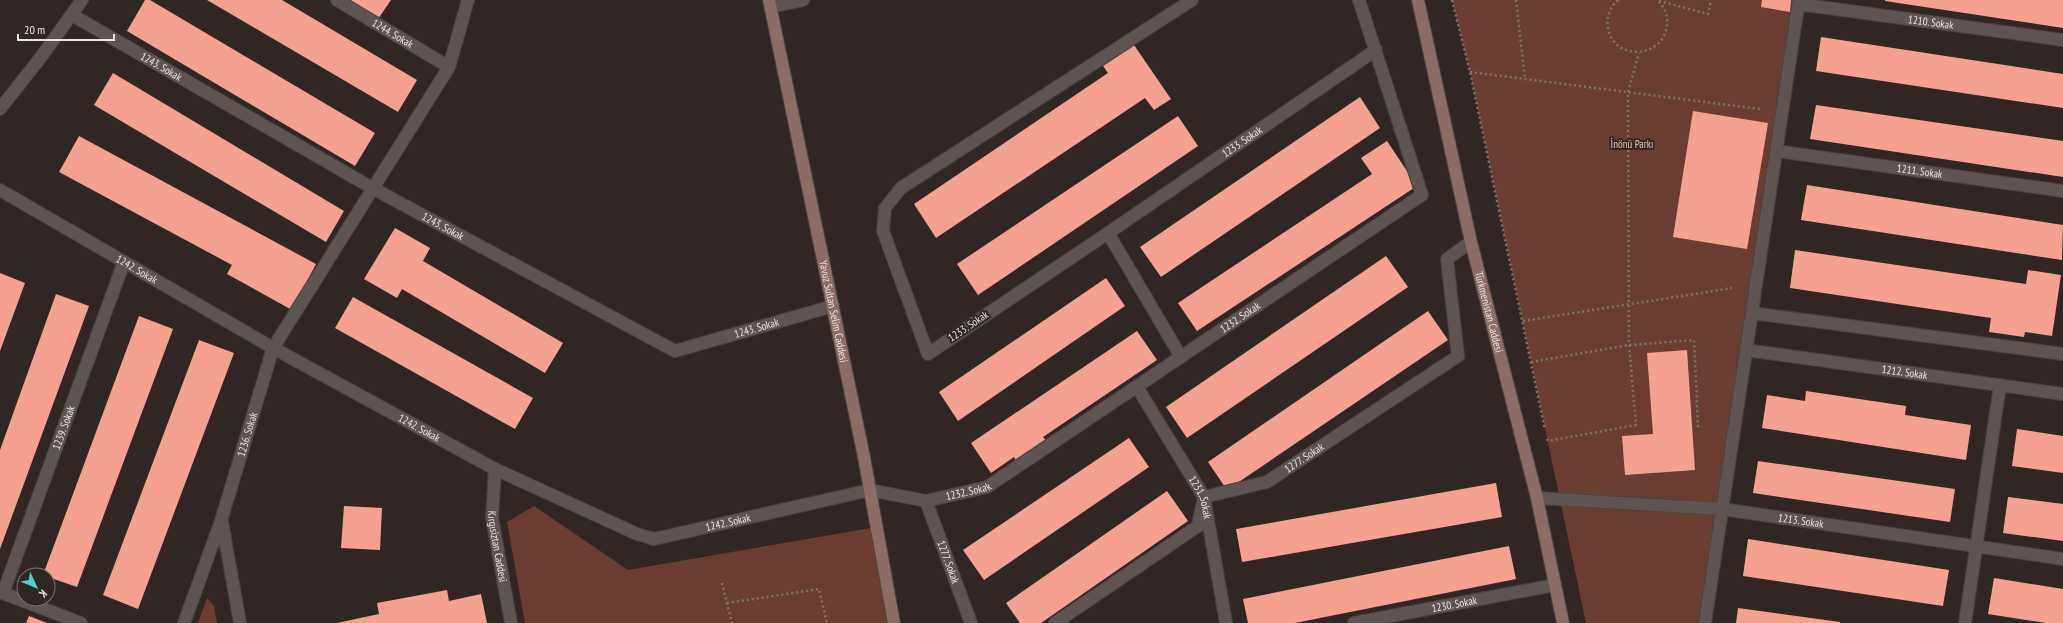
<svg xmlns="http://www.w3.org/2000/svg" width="2063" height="623" viewBox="0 0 2063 623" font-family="'PT Sans Narrow',sans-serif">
<rect width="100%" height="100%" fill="#302725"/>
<!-- green -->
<path fill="#6b3d32" d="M1452 0H1799L1705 623H1586L1470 72Z
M534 506 628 570 877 527 894 623H525L507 522Z
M207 598 214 606 217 623H198Z"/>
<!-- building -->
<path fill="#f4a28f" d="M145 0H150L375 133 355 166 127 31Z
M207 0H282L417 80 398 112Z
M349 0H391L378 19Z
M1762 0H1791L1790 12 1761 7Z
M1885 0H2063V28L1885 1Z
M1821 37 2063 74V108L1816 71Z
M1134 45 1171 99 1154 110 1145 98 936 238 914 204 1108 73 1103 66Z
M113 73 344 211 326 242 94 105Z
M1360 97 1380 128 1161 277 1140 247Z
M1816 105 2063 141V177L1810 139Z
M1693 111 1768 123 1747 249 1673 237Z
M1178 116 1198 146 978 295 957 264Z
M79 136 316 264 292 310 227 274 232 265 59 172Z
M1387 141 1417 186 1197 331 1178 303 1372 174 1361 158Z
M1807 185 2063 225 2062 260 1801 220Z
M395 228 430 248 423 261 563 343 545 373 402 289 397 298 364 279Z
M1795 250 2026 284 2028 270 2061 275 2052 336 2025 332 2024 337 1989 332 1991 318 1790 288Z
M1386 256 1408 287 1187 438 1166 407Z
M0 273 25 283 0 351Z
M1106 278 1125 306 958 421 939 392Z
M56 294 89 306 0 549V450Z
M353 297 533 398 515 429 335 328Z
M1428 311 1448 340 1227 490 1208 462Z
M139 316 173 329 77 587 48 577V575H43Z
M1137 331 1157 360 1043 437 1048 443 1018 463 1014 457 991 473 971 443Z
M199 340 234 353 138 609 103 595Z
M1687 350 1695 470 1625 475 1622 436 1653 434 1647 353Z
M1806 391 1906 406 1905 415 1971 425 1966 460 1762 428 1767 395 1805 401Z
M2017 429 2063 436V473L2012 466Z
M1129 438 1149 467 984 580 963 550Z
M1758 461 1955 489 1950 522 1753 493Z
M1496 483 1502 517 1242 562 1236 529Z
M1167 491 1188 521 1041 623H1020L1006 603Z
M2008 497 2063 504V541L2003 533Z
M344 506 382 508 380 550 341 548Z
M1748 539 1949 570 1943 606 1743 576Z
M1509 546 1516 579 1295 623H1248L1243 599Z
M1994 578 2063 589V623H2046L1988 614Z
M447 590 449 601 481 594 487 623H337L379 614 377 603Z
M1738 608 1840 622V623H1736Z
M29 616 47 623H26Z"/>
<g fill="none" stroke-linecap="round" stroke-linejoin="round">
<defs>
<g id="street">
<path id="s1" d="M337 0 449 67"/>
<path id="s2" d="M1798 4 2063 40"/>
<path d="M771 7 803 0"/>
<path id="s3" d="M72 15 374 189 675 351 833 306"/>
<path d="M0 109 41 57 82 0"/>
<path id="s4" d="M1776 151 2063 191"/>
<path id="s5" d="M0 190 273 348 495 469 637 534 654 539 870 490 926 501 987 487 1422 195 1359 0"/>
<path d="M1108 233 928 354 883 231 885 208 901 188 1192 0"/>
<path d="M1752 313 2063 354"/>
<path id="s6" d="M1746 350 2063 394"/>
<path id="s7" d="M1181 357 1108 233 1376 50"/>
<path id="s8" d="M1137 387 1204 497 1226 623"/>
<path id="s9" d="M495 469 492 518 511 623"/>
<path id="s10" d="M1204 497 1267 482 1458 356 1447 259 1471 242"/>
<path id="s11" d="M1537 498 1722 509 2063 559"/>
<path id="s12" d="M926 501 971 623"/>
<path d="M222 522 240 623"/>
<path d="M0 592 81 623"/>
<path id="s13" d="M3 593 124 262"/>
<path id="s14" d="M184 623 221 521 273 348 449 67 468 0"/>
<path d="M1055 623 1198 526 1203 502"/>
<path id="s15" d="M1354 623 1555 585"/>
<path d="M1705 623 1799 0"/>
<path d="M1965 623 2000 385"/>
</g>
<g id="secondary">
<path id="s16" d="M769 0 864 457 894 623"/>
<path id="s17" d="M1418 0 1471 242 1537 498 1563 623"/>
</g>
</defs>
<!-- street casing -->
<use href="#street" stroke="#4a4341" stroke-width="14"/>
<!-- secondary casing -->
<use href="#secondary" stroke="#4a4341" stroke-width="14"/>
<!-- path -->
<path stroke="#7c7573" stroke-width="2.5" stroke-dasharray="2 3" stroke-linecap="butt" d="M1452 0 1470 72 1545 430
M1516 0 1525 79
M1618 0C1610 7 1606 17 1608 27 1612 62 1665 59 1667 24 1668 15 1664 6 1657 0
M1659 1 1708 14 1711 0
M1470 72 1760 109
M1523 321 1732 288
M1531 362 1629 345 1694 340 1698 427
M1547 439 1548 441 1636 425 1629 345 1628 92 1639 53
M722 583 732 623
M727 603 819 589 827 623"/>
<!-- street -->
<use href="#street" stroke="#5e5452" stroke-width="12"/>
<!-- secondary -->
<use href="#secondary" stroke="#8b6d66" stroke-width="12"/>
</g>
<g text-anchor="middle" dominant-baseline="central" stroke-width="4" stroke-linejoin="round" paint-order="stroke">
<!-- street labels -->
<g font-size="11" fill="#eae5e3" stroke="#302725">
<text stroke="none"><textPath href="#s2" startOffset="134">1210. Sokak</textPath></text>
<text stroke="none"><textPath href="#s1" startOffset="65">1244. Sokak</textPath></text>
<text stroke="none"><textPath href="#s3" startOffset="103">1243. Sokak</textPath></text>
<text stroke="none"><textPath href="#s7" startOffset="306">1233. Sokak</textPath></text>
<text stroke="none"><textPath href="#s4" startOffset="145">1211. Sokak</textPath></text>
<text stroke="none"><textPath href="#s3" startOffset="427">1243. Sokak</textPath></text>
<text stroke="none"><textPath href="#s5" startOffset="158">1242. Sokak</textPath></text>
<text stroke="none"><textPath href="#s16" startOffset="318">Yavuz Sultan Selim Caddesi</textPath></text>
<text stroke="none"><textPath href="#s17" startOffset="320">Türkmenistan Caddesi</textPath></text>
<text stroke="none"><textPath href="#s5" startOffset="1388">1232. Sokak</textPath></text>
<text transform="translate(968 326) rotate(-34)">1233. Sokak</text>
<text stroke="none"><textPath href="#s3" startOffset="775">1243. Sokak</textPath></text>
<text stroke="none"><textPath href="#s6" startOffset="160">1212. Sokak</textPath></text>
<text stroke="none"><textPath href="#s13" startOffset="176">1239. Sokak</textPath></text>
<text stroke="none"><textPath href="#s5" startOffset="482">1242. Sokak</textPath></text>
<text stroke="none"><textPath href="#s14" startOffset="199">1236. Sokak</textPath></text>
<text stroke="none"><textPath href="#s10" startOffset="109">1277. Sokak</textPath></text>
<text stroke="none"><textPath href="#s5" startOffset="1064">1232. Sokak</textPath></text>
<text stroke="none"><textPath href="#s8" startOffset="128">1231. Sokak</textPath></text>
<text stroke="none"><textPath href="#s11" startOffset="265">1213. Sokak</textPath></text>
<text stroke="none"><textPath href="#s5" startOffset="818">1242. Sokak</textPath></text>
<text stroke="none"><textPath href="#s9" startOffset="78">Kırgısiztan Caddesi</textPath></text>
<text stroke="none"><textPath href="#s12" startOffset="65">1277. Sokak</textPath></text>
<text stroke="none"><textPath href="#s15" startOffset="102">1230. Sokak</textPath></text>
</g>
<!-- park labels -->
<g font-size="11" fill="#f2c6bb" stroke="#302725">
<text x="1632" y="144">İnönü Parkı</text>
</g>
</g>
<!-- north arrow -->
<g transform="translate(36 587) rotate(134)"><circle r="19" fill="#302725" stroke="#7a7371"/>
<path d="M0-3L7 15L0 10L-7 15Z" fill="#52cbd7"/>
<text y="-6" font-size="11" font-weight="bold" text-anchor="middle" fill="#eae5e3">K</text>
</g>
<!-- scale -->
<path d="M18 34v6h96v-6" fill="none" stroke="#eae5e3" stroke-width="2"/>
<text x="24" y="34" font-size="12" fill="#eae5e3" stroke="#302725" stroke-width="3" paint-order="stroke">20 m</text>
</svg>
